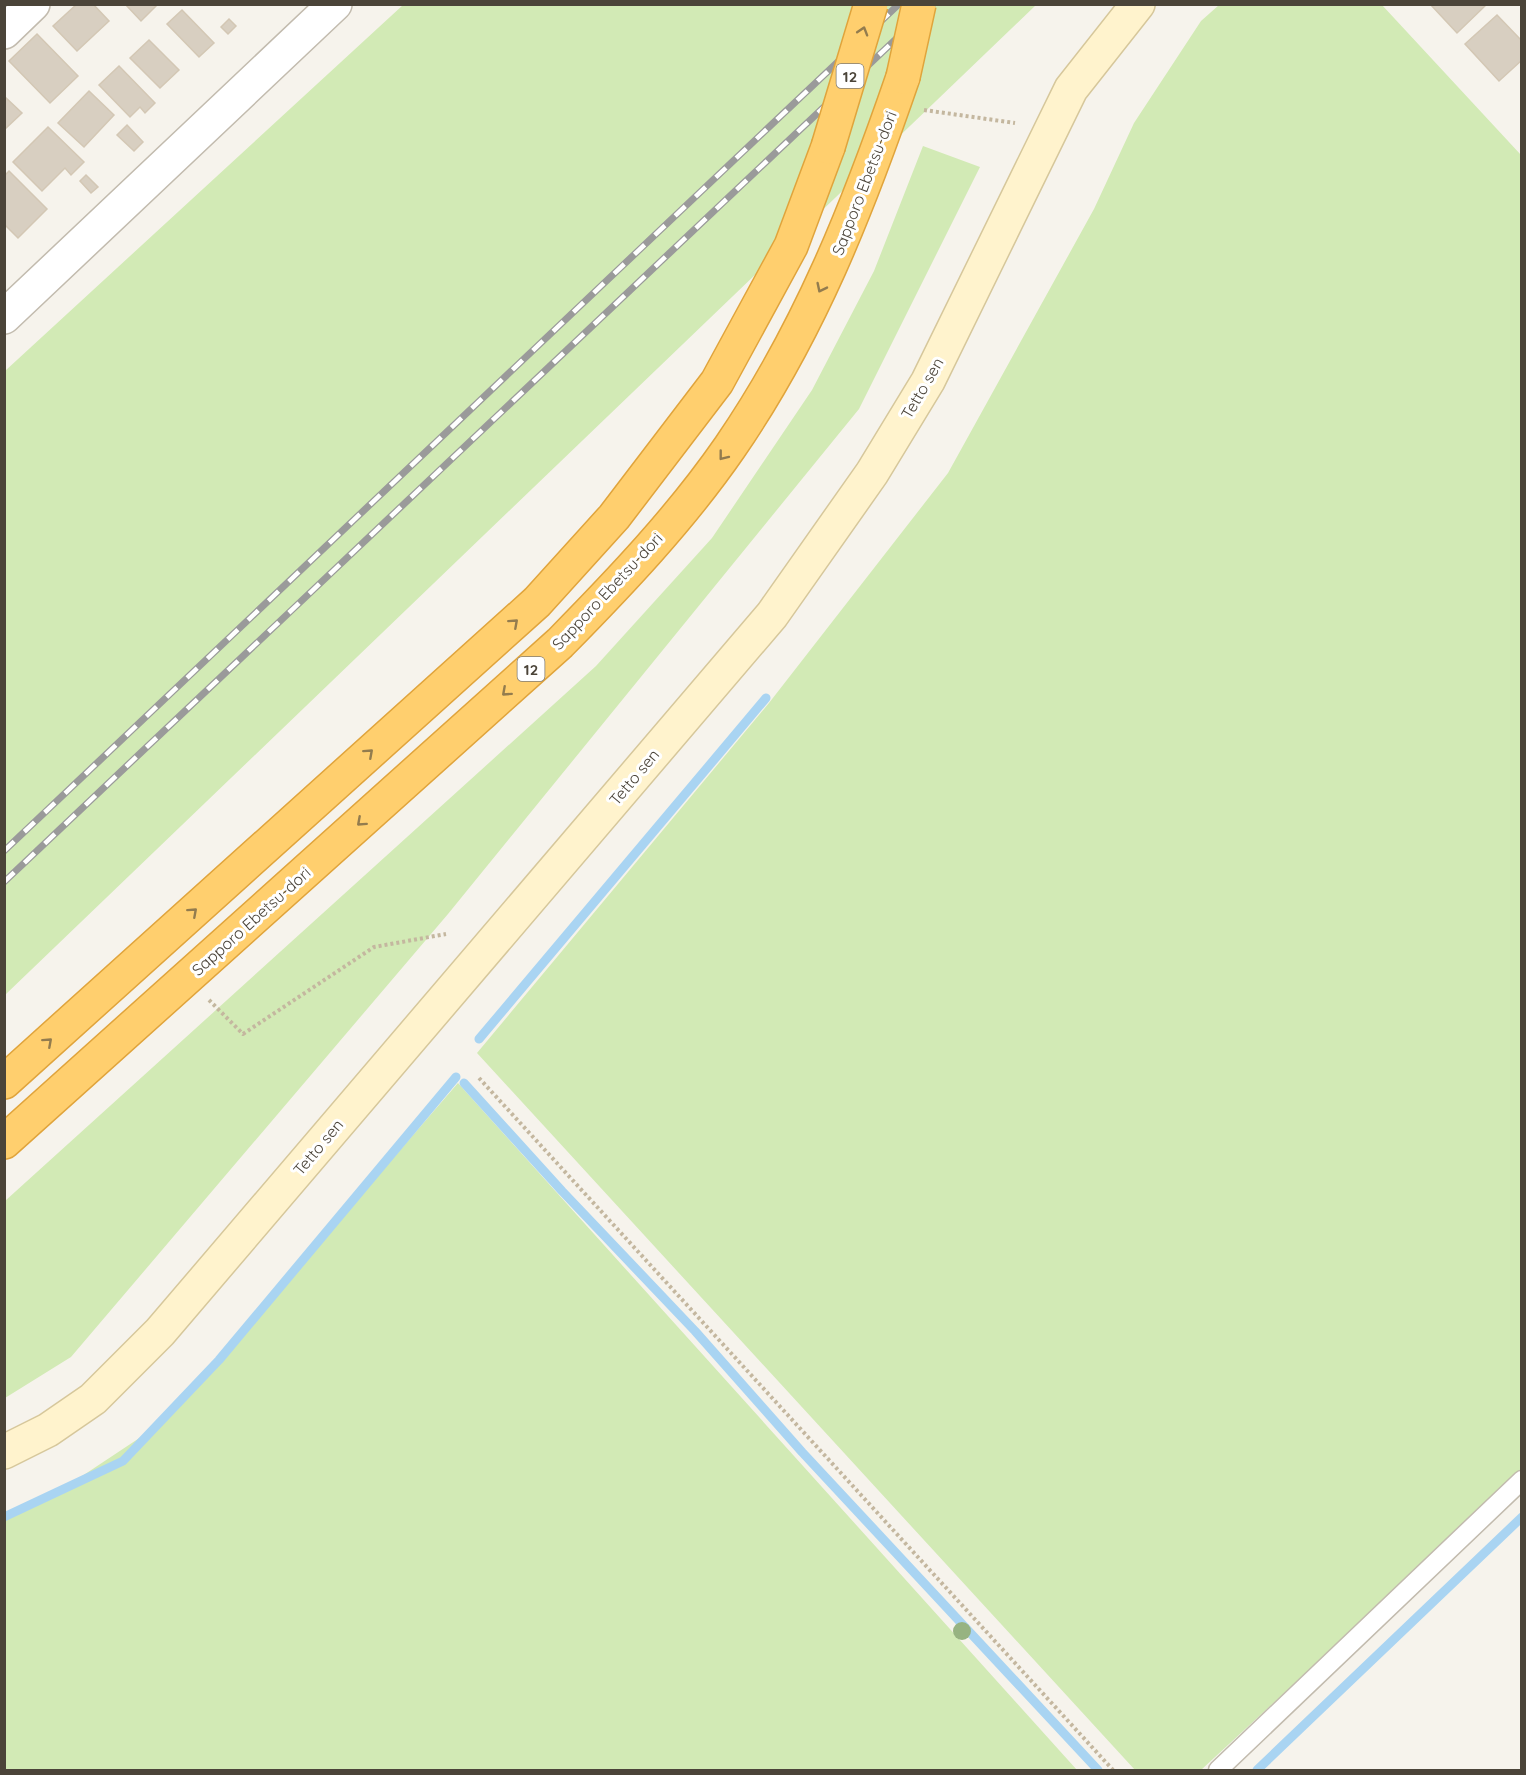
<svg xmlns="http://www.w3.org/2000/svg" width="1526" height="1775" viewBox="0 0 1526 1775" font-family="Quicksand,sans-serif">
<rect width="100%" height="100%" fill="#f6f3ec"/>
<!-- green -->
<path fill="#d2eab5" d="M403 5H1036L5 995V371Z
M1219 5H1382L1521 155V1474L1201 1770H1135L477 1053 769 703 948 473 1094 209 1134 123 1201 21Z
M923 146 980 167 859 409 448 914 71 1357 5 1398V1201L596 666 712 538 812 390 874 271Z
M458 1083 1077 1770H5V1517L49 1498 168 1419Z"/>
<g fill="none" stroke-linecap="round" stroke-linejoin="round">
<!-- stream -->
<path stroke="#a9d4f2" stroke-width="9" d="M479 1039 766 698
M464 1083 562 1191 695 1331 802 1452 1098 1770
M4 1517 123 1461 219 1360 456 1077
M1257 1770 1522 1517"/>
</g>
<!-- building -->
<path fill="#d8cfc1" stroke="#d3c7b4" stroke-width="1.5" d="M77 4H93L109 21 77 51 53 26Z
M125 4H158L141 21Z
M1430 4H1487L1457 33Z
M182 10 214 43 199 57 167 24Z
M1497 15 1522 41V60L1499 81 1465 44Z
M229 19 236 26 228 34 221 27Z
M37 34 78 76 50 103 9 61Z
M149 40 179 70 160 88 130 58Z
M119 66 155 103 145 113 140 107 130 117 99 85Z
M89 91 114 115 84 147 58 123Z
M4 96 22 113 4 130Z
M127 125 143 142 134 151 117 135Z
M48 127 84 162 71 175 65 168 42 191 13 162Z
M9 171 47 209 18 238 4 224V176Z
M86 175 98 187 91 193 80 181Z"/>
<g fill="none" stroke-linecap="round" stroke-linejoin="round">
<defs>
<path id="lane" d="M1218 1770 1522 1480"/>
<path id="street" d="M4 32 33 4
M4 317 335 4"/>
<path id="secondary" d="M4 1452 48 1430 93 1399 160 1332 772 615 872 473 928 381 1071 89 1138 4"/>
<path id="highway" d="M4 1082 537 602 614 517 717 382 791 246 828 147
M4 1142 560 643C620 582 681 518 730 447 809 332 858 208 903 77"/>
</defs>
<!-- lane casing -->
<use href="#lane" stroke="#c2bbae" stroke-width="21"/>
<!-- street casing -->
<use href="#street" stroke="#c2bbae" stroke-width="36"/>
<!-- secondary casing -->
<use href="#secondary" stroke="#d6c79b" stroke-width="36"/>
<!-- highway casing -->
<use href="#highway" stroke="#e0a43c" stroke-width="36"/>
<!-- path -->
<path stroke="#c4b79f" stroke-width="4" stroke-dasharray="3 3" stroke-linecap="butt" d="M924 110 1015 123
M209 1000 243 1034 374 947 446 934
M479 1078 1113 1770"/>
<!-- lane -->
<use href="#lane" stroke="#fff" stroke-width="18"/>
<!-- street -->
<use href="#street" stroke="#fff" stroke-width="33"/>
<!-- secondary -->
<use href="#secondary" stroke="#fff3cd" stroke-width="33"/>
<!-- highway -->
<use href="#highway" stroke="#ffcf6e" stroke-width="33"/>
<defs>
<path id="rail" d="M4 851 899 4
M4 882 933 4"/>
</defs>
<!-- rail casing -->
<use href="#rail" stroke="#9a9a9a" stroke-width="7"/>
<!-- rail -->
<use href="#rail" stroke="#fff" stroke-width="4.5" stroke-dasharray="14" stroke-linecap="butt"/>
<defs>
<path id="highway-bridge" d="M903 77 919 4
M828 147 871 4"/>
</defs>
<!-- highway-bridge casing -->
<use href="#highway-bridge" stroke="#e0a43c" stroke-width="36" stroke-linecap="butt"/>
<!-- highway-bridge -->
<use href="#highway-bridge" stroke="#ffcf6e" stroke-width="33"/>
</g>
<!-- trees -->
<circle fill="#97b381" cx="962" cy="1631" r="9"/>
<!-- one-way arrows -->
<defs><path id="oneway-chevron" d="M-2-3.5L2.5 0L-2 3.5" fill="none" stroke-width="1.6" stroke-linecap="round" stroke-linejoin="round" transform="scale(1.5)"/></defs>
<g stroke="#937c4e">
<use href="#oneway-chevron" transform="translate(863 31) rotate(-73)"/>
<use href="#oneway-chevron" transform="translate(821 288) rotate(116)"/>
<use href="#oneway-chevron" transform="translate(723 456) rotate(128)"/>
<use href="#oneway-chevron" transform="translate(514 623) rotate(-42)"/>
<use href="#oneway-chevron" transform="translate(506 692) rotate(138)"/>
<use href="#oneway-chevron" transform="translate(369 753) rotate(-42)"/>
<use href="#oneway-chevron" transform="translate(361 822) rotate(138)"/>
<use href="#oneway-chevron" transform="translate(193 912) rotate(-42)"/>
<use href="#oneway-chevron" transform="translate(48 1042) rotate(-42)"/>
</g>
<g text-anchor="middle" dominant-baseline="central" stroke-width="6" stroke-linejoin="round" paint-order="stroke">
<!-- shield labels -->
<g fill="#fff" stroke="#817c74" stroke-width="1.5">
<rect x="836.5" y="64" width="27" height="24" rx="4.5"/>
<rect x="517.5" y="657" width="27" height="24" rx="4.5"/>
</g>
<g font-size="15" font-weight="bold" fill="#4b4439">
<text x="850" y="76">12</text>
<text x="531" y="669">12</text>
</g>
<!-- street labels -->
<g font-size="16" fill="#4b4439" stroke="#fff">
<text transform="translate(864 183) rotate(-69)">Sapporo Ebetsu-dori</text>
<text transform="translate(922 388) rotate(-60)">Tetto sen</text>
<text transform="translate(607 591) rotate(-47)">Sapporo Ebetsu-dori</text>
<text transform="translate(634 777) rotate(-50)">Tetto sen</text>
<text transform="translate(251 921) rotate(-42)">Sapporo Ebetsu-dori</text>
<text transform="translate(318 1147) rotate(-50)">Tetto sen</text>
</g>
</g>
<!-- border -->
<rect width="1526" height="1775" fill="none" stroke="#4b4439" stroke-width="12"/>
</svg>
